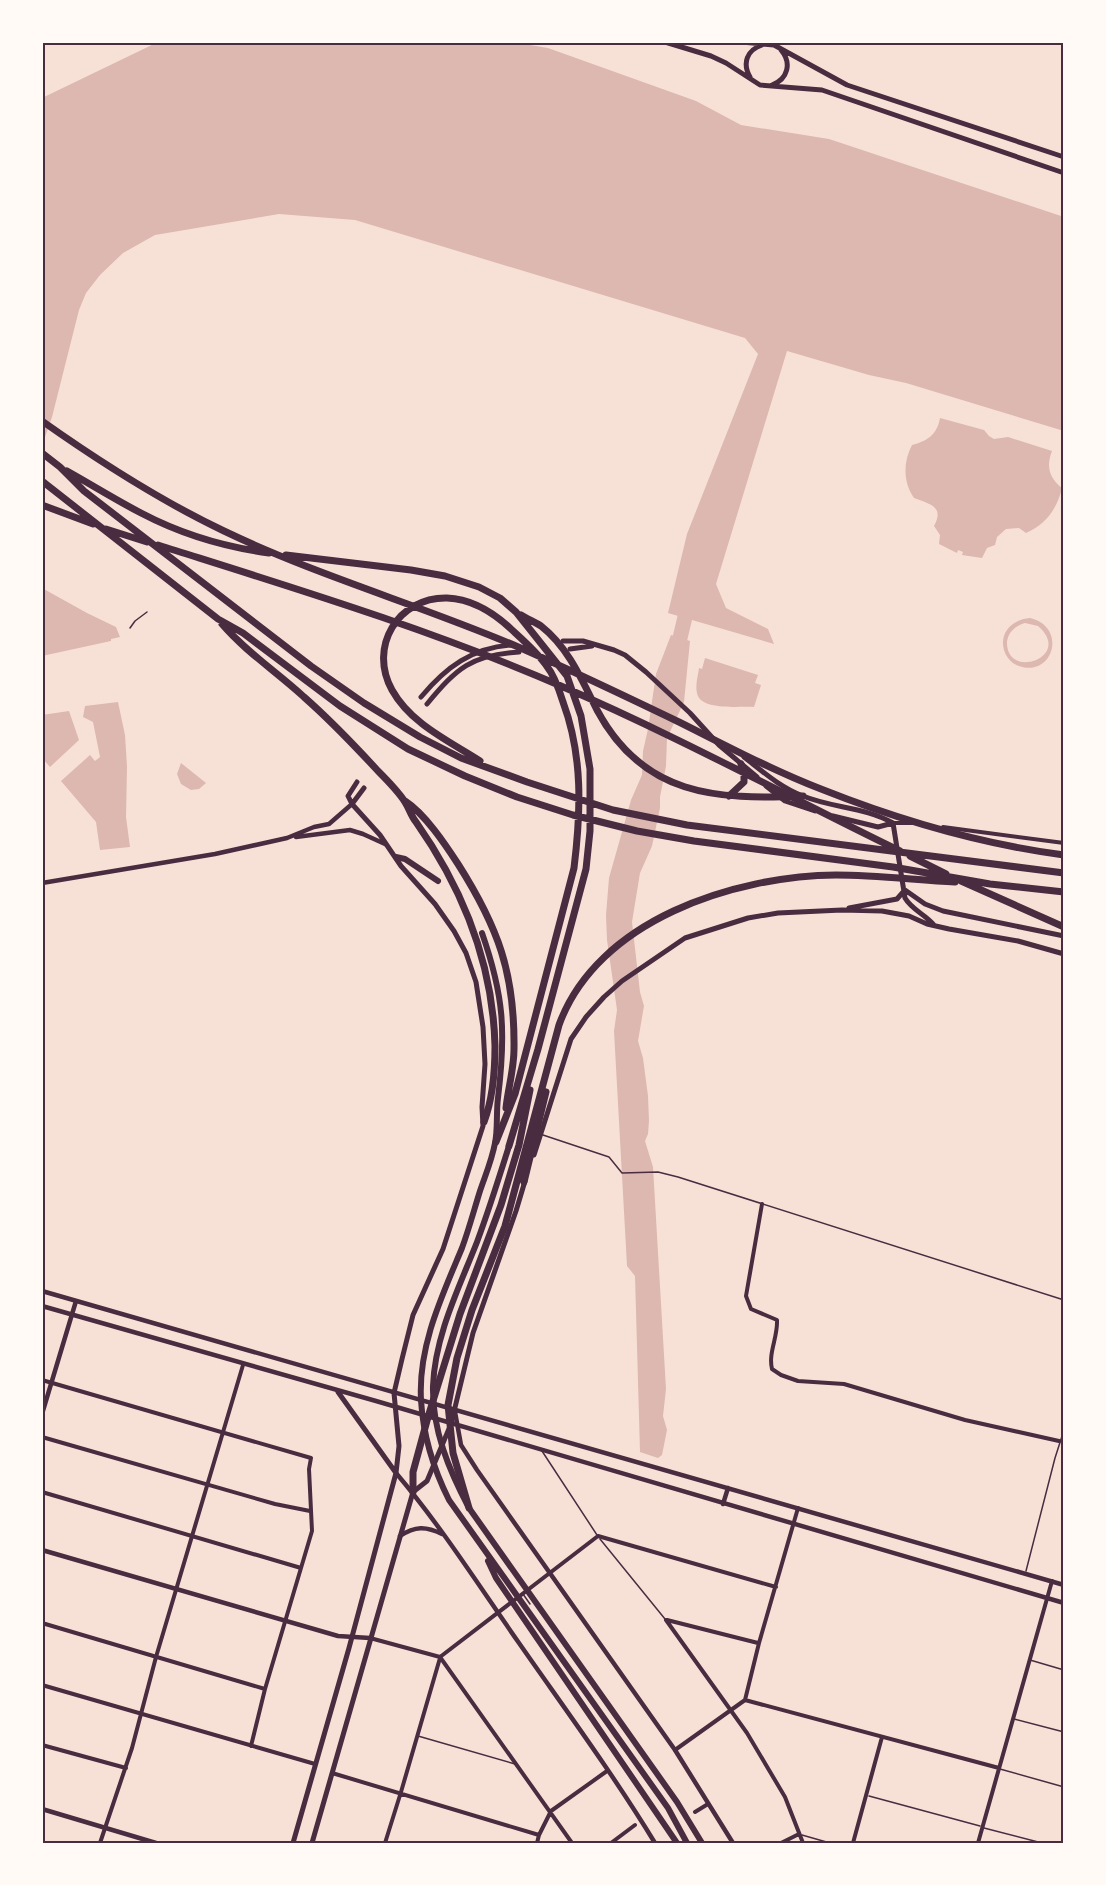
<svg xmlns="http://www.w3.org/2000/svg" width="1106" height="1885" viewBox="0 0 1106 1885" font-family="'Noto Serif',serif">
<rect width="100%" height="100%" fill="#f7e1d7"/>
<!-- water -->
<path fill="#dcb8b0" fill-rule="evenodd" d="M158 42H512L548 48 696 101 741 125 829 139 1064 217V431L906 383 869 375 787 351 716 584 726 608 768 629 774 644 668 613 687 534 758 354 745 338 355 220 279 214 155 235 123 253 100 275 86 293 79 310 52 417 42 446V98Z
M940 418 984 430 989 436 994 439 1008 437 1052 451C1046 466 1049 478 1062 488 1057 509 1046 524 1026 533L1019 528 1006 529 997 537 995 545 987 548 982 558 962 555 963 552 958 550 957 553 939 544 940 535 934 526C945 506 929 504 914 498 903 482 903 462 912 445 927 441 937 435 940 418Z
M42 588 87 613 116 627 120 637 111 639V641L42 656Z
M1030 618C1068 627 1053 678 1019 666 1012 664 1006 657 1004 650 999 632 1013 619 1030 618ZM1025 623 1038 626C1074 657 1006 681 1007 642 1008 632 1015 626 1025 623Z
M671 635 690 641 684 702 667 738 666 766 660 797V808L652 846 640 873 632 922 640 992 644 1006 638 1041 643 1058 648 1096 649 1121 648 1134 645 1141 653 1167 666 1389 663 1416 667 1430 662 1455 658 1458 640 1452 635 1276 627 1266 614 1031 617 1010 607 940 606 915 609 878 631 800 642 775 643 751 648 729 656 674Z
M705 658 758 675 755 683 761 685 754 707C739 706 700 711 697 693 695 685 698 676 699 668L702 669Z
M118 702 125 735 127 767 126 817 130 847 100 850 96 822 61 781 90 755 95 761 100 757 93 722 83 717 85 706Z
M69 711 79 740 50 767 42 758V715Z
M181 763 206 783 199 789 191 790 181 784 177 774Z"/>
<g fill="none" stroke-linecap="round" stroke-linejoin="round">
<!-- river -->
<path stroke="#dcb8b0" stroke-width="15" d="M676 655 689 600"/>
<!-- service -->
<path stroke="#4a2c40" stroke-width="1.5" d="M130 628 135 621 147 612
M543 1135 609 1157 622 1173 658 1172 678 1177 1064 1300
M542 1451 597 1535
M600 1539 665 1619
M1026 1571 1055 1458 1064 1430
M523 1594 530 1604
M1030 1660 1064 1670
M1014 1719 1064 1732
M418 1736 515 1764
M1000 1769 1064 1787
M869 1796 980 1826
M984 1828 1042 1843
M802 1835 830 1843"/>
<!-- minor -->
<path stroke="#4a2c40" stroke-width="4" d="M893 823H912
M943 827 1064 843
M762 1204 746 1296 751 1309 777 1320C778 1337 768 1353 772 1369L781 1375 798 1381 844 1384 965 1420 1059 1441
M42 1380 311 1458 309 1469 312 1531 265 1689 251 1746
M42 1437 275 1504 310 1511
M42 1492 301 1568
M666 1620 747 1733 785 1797 803 1843
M667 1620 758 1643
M42 1623 265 1689
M370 1638 440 1657 572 1843
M440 1657 598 1536 776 1587
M42 1685 315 1764
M745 1700 999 1768
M42 1745 126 1768
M675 1750 745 1700 759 1643 798 1508
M332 1773 539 1835
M695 1812 708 1804
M100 1843 132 1748 156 1657 243 1365
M385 1843 401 1792 440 1658
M537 1843 539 1835 551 1811 607 1771
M611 1843 635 1825
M781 1843 799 1834
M853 1843 882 1737
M978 1843 1052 1581"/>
<!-- tertiary -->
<path stroke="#4a2c40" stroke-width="4.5" d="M296 837 350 830 363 834 385 844
M42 883 215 854 287 838 314 827 329 824 352 804
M42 1291 1064 1585
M42 1306 376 1401 1064 1603
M455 1412 461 1445 477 1470 675 1750 733 1843
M42 1414 76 1301
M396 1473C441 1526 479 1586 519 1643 565 1709 613 1774 655 1843
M723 1504 728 1488
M400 1536C415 1526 426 1526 442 1534
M42 1550 338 1636 370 1638
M42 1809 156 1843"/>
<!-- secondary -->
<path stroke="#4a2c40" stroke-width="5" d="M665 42 711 56 726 63 760 85 822 90 1064 173
M741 42 774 45 847 85 1064 157
M750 77C742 63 747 50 762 45
M772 85C788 79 792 63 781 50
M563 641H583L614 650 625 655 646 672 690 713 719 745 757 777
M570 649 592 646
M421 697C446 667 472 648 511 645
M427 704C457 668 471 655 519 652
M744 757C762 771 781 788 803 796 832 808 865 807 893 823L905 898C912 910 925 914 934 925
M766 786 785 801 815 811
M352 804 364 788
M833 816 878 827 893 823
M905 890 925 904 943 911 1064 936
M849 908 897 899 904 891
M534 1155 571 1039 586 1017 604 997 622 981 685 938 748 918 778 913 842 910 882 911 909 916 927 924 949 929 1018 941 1064 954
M338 1392 396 1473
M293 1843 349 1648 396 1473 399 1446 394 1393 402 1359 413 1315 443 1249 483 1126 482 1107 485 1064 483 1027 476 982 466 953 454 931 435 904 401 866 380 835 352 804 348 796 357 782
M312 1843 413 1492 427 1481 451 1424 473 1333 516 1211 525 1181"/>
<!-- trunk -->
<path stroke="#4a2c40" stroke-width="6" d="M396 857 405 859 438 881
M482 933C504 996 506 1032 498 1098 496 1113 498 1129 495 1143 492 1160 485 1176 480 1191 474 1210 469 1229 462 1248 442 1296 418 1346 421 1400 423 1434 434 1470 449 1500L668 1808 687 1843
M509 1146C499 1178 489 1210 477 1242 459 1288 435 1335 433 1386 432 1430 449 1470 469 1508L677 1802 702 1843
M488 1561 496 1578 677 1843"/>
<!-- motorway -->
<path stroke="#4a2c40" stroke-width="7" d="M42 421C100 462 159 500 224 531 318 576 420 605 516 646 571 670 625 696 679 722 725 745 772 770 821 789 899 820 980 844 1064 855
M42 453 60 467 84 491 311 666 364 703 420 737 461 758 527 782 613 810 687 825 1064 873
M67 471C92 485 116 500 141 513 181 534 224 547 269 553
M42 481 218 619 243 633 340 706 408 749 465 776 517 797 573 815 637 831 694 841 893 867 990 884 1064 892
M42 505 93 524
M106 529 147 542
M158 545C294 588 430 629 561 686 677 736 787 796 900 851
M286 555 411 570 445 576 479 587 500 598 516 612 567 676 581 716 590 769V831L586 869 538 1049 509 1146
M521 615C527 619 535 622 541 626 568 647 582 680 597 710 643 796 716 800 803 796
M222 624C246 652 277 672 304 697 329 719 355 746 378 771 387 780 398 791 405 802 409 808 411 816 416 822 463 889 493 964 495 1046 495 1072 493 1098 484 1122
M480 761C449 741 411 724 392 690 368 647 398 597 447 598 472 599 494 613 511 629 523 640 537 652 546 665 554 675 559 689 563 702 583 756 581 811 574 868L515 1094 496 1142
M729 796 744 782V771L741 764
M405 801C425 814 445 844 458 864 498 927 515 973 514 1049 514 1069 508 1089 506 1108
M910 856 946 874
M961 881 1064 927
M524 1182 546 1092
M413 1492V1472L428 1417 460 1314 501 1205 519 1145 530 1090
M469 1508 453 1453 448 1405 457 1358 472 1310 505 1226 559 1025C597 920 734 876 836 875 875 875 916 880 955 882"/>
</g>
<!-- border -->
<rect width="1106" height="1885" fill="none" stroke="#fffaf5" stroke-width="87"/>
<rect x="44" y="44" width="1018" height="1798" fill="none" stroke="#4a2c40" stroke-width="2"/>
</svg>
